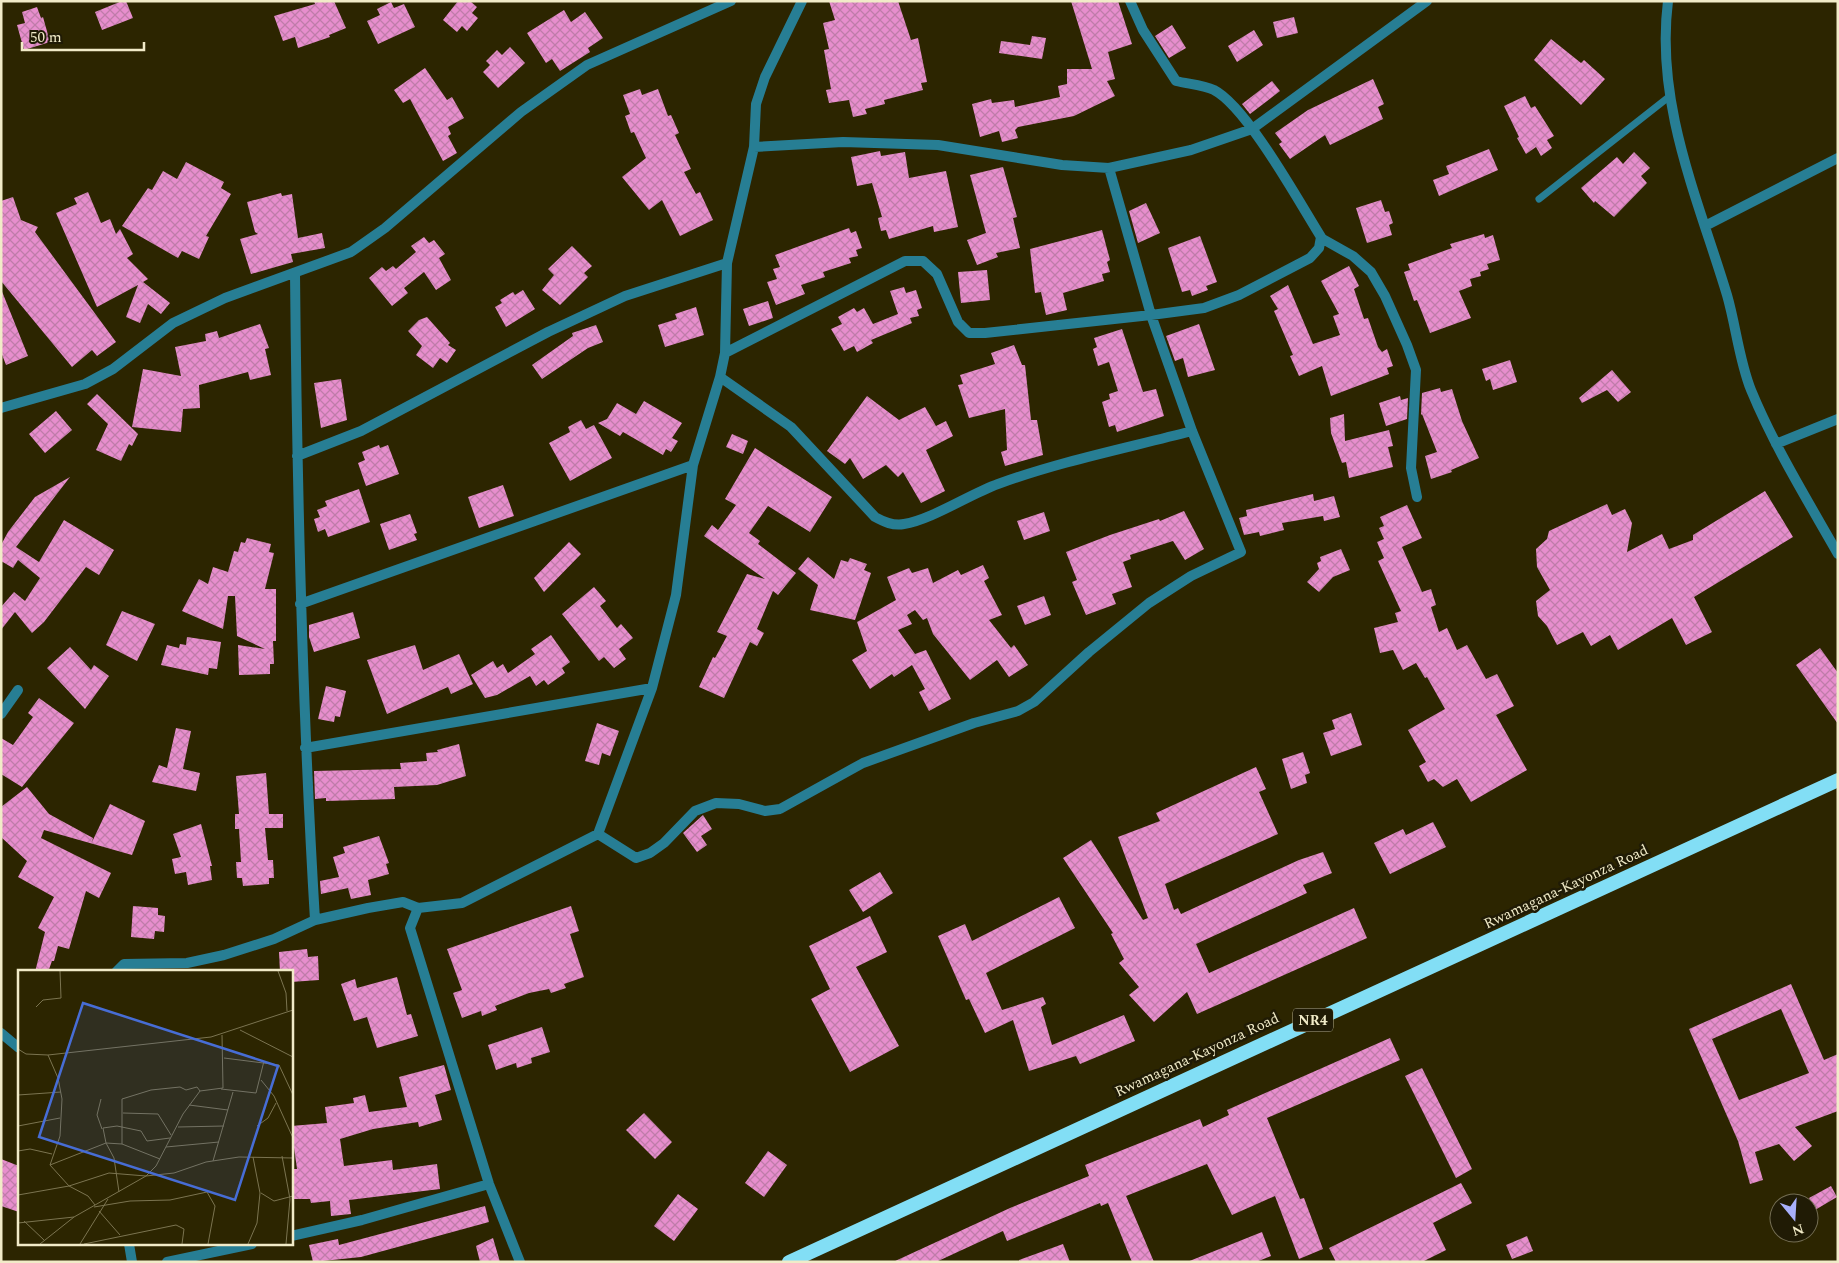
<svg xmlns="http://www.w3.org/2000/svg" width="1839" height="1263" viewBox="0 0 1839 1263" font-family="Spectral,serif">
<defs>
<pattern id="building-cross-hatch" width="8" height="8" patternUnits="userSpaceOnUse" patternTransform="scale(1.25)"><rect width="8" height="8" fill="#e78ecd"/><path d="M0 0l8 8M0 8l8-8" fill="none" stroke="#bf7ca9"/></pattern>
</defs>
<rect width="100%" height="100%" fill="#2c2500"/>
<!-- building -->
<path fill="url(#building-cross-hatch)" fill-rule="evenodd" d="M122 1H126L133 18 102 30 95 12Z
M314 1H334L346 28 329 35 330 37 298 48 295 37 283 41 274 16 315 4Z
M458 1H470L477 7 472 13 478 18 467 31 462 26 457 32 443 20Z
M829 1H898L911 40 918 38 927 82 921 83 923 90 884 100 885 104 865 109 867 114 853 117 849 100 829 103 826 90 831 89 824 50 829 49 823 23 835 20Z
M1071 1H1118L1132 44 1108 52 1115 79 1107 81 1115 96 1074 116 1018 127 1015 130 1018 138 1002 142 999 131 980 137 972 104 991 99 992 103 1014 100 1015 107 1060 97 1058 86 1067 84V69H1092Z
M391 2 394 8 404 4 415 27 378 44 367 21 380 15 377 9Z
M37 7 41 18 43 17 50 42 24 50 17 25 25 23 22 12Z
M564 10 571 22 585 12 603 38 588 48 590 52 560 71 552 59 546 63 527 33Z
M1294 17 1298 33 1277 38 1273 22Z
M1172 25 1186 48 1169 58 1155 36Z
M1254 30 1263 45 1237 62 1228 46Z
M1032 36 1046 38 1042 59 999 53 1001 41 1030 45Z
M1551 39 1581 63 1584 60 1605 79 1581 105 1534 60Z
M510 47 525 63 498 88 483 72 490 65 486 61 497 50 502 55Z
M425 68 447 100 452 97 464 118 448 127 451 134 448 136 457 153 443 161 410 99 403 103 394 90Z
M1373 79 1384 104 1378 107 1383 119 1330 145 1325 135 1290 159 1279 144 1282 142 1275 133 1308 110Z
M1272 81 1280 91 1250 114 1242 104Z
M640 89 642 95 658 89 668 116 671 115 679 133 675 135 691 169 684 172 696 194 700 192 713 220 680 236 662 200 649 210 622 177 646 158 634 132 631 133 625 116 630 114 623 95Z
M1525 96 1531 108 1535 106 1554 136 1547 140 1552 148 1541 156 1536 147 1526 154 1517 138 1519 137 1504 106Z
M1489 149 1498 170 1439 196 1433 180 1449 174 1446 166Z
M880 151 881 156 905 152 909 178 946 171 958 227 934 232 933 226 889 239 886 230 881 231 878 218 882 217 872 183 857 186 851 157Z
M1634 152 1650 168 1641 176 1647 183 1614 217 1595 201 1594 203 1581 188 1617 157 1623 164Z
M186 162 224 182 221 188 231 194 206 236 209 237 199 259 182 251 178 258 122 226 148 188 152 190 163 171 177 179Z
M1003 167 1017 217 1013 218 1020 248 996 253 998 257 977 265 967 240 986 233 970 175Z
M88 192 101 223 110 219 116 234 120 229 133 254 127 258 148 279 143 282 170 303 161 314 148 304 140 323 126 317 138 285 97 307 56 213 77 204 74 198Z
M281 193 282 196 292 194 298 238 322 233 325 248 291 254 293 262 251 274 240 239 258 234 255 232 247 202Z
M13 197 21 220 38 227 35 232 116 342 97 356 92 350 72 367 1 281V201Z
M1381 200 1385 212 1389 211 1393 223 1389 225 1392 235 1367 243 1356 208Z
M1146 203 1160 233 1138 243 1129 211Z
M849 228 851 233 856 231 862 248 856 250 858 256 849 258 851 263 823 272 825 277 801 285 805 294 776 305 767 282 777 279 773 269 780 267 775 255Z
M1102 230 1110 260 1107 262 1110 272 1102 274 1104 281 1063 293 1067 310 1046 315 1041 292 1035 293 1030 249Z
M1484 234 1485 238 1493 235 1500 260 1487 264 1489 269 1480 272 1481 276 1470 279 1472 286 1459 291 1471 318 1430 333 1417 300 1414 301 1404 272 1410 270 1408 264 1452 248 1450 244Z
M1200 236 1217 282 1206 286 1208 290 1192 296 1190 290 1182 292 1168 248Z
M424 237 429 243 434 240 445 254 439 258 451 280 436 290 424 272 404 288 408 293 392 306 369 278 382 267 386 271 393 266 396 269 416 252 411 246Z
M572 246 592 266 584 273 588 277 560 305 542 290 554 275 548 269Z
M1349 266 1359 286 1354 289 1364 319 1368 318 1378 347 1382 352 1387 349 1393 366 1387 368 1389 374 1331 396 1322 366 1299 376 1290 356 1293 355 1274 311 1278 309 1270 296 1288 285 1313 344 1340 335 1333 316 1339 314 1321 281Z
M987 270 990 300 961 303 958 272Z
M904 287 906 293 916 290 922 308 917 310 919 316 910 318 912 323 871 340 873 343 857 352 854 346 844 351 831 329 842 324 838 317 854 308 857 312 864 308 873 324 898 314 890 291Z
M1 289 28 356 6 365 1 352Z
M523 290 535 309 506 327 495 307 502 303 500 300 513 292 515 295Z
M768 301 773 318 749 326 743 309Z
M696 307 704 335 665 347 658 325 677 319 675 314Z
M427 317 450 343 448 345 456 350 447 363 440 358 433 368 416 355 422 346 408 331 419 320Z
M260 324 269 348 265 349 271 375 250 380 248 372 199 385 200 408 183 409 181 432 132 427 143 369 181 376 175 347 206 341 205 334 217 331 219 338Z
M1199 324 1215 370 1188 377 1183 358 1175 361 1166 336Z
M596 325 603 342 588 348 542 379 532 365 573 336 572 333Z
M1122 329 1143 392 1156 389 1164 416 1117 432 1115 425 1109 427 1102 402 1110 399 1109 394 1118 391 1109 362 1098 366 1093 349 1097 347 1094 338Z
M1014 345 1022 365H1025L1031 420H1037L1043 455 1005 466 1001 452 1007 450 1005 409 969 418 958 385 963 384 960 375 995 364 991 353Z
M1510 360 1517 382 1493 390 1490 379 1486 381 1482 369Z
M1612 370 1631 392 1618 402 1607 390 1582 403 1579 398Z
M341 379 347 420 321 428 314 383Z
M1440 388 1441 392 1452 389 1462 421 1479 458 1451 470 1452 472 1431 479 1425 456 1437 452 1422 414 1421 415 1422 393Z
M97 394 138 434 132 446 129 444 121 461 96 450 108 424 87 404Z
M867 396 899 420 925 407 936 426 946 421 953 436 926 450 945 491 921 503 903 472 898 477 886 465 863 479 850 458 845 464 827 451Z
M1400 396 1401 400 1408 398 1407 419 1386 426 1379 403Z
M644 401 682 423 672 438 678 441 671 452 666 449 663 455 623 432 620 436 598 423 607 419 617 403 636 414Z
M56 411 72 430 45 453 29 434Z
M1344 414 1345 441 1389 430 1393 446 1388 447 1393 467 1349 478 1346 462 1342 463 1331 433 1330 418Z
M581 420 586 429 594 425 612 458 570 481 549 443 570 432 568 427Z
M732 434 748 441 743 454 726 447Z
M379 445 380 448 388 445 399 474 366 486 358 463 365 460 362 452Z
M755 448 832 497 810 532 768 506 749 533 760 541 758 544 796 573 778 595 773 591 757 629 764 633 757 646 750 642 724 698 699 687 713 657 715 658 727 636 717 632 747 574 765 579 704 536 712 525 718 530 736 505 725 499Z
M70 477 16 547 39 562 64 520 114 550 99 575 86 567 44 622 32 633 15 612 1 630V607L14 592 25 601 40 578 18 560 13 568 1 561V545L8 532 35 497Z
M503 485 514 516 479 528 468 497Z
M359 489 370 522 328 537 325 529 318 532 314 519 320 517 317 510 327 506 325 501Z
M1765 491 1793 537 1694 597 1712 632 1686 645 1672 618 1618 650 1610 635 1591 646 1583 632 1557 645 1547 626 1538 616 1536 601 1550 590 1537 567 1536 549 1547 539 1549 531 1607 504 1612 515 1625 509 1632 523 1627 552 1662 534 1669 549 1693 540V535Z
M1313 494 1314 501 1334 496 1340 517 1324 521 1323 516 1282 523 1284 530 1260 536 1259 532 1244 535 1239 518 1247 516 1246 510Z
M1407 505 1422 538 1402 547 1422 592 1431 589 1436 605 1431 607 1439 632 1447 628 1457 650 1467 645 1486 679 1497 674 1514 706 1496 715 1527 770 1471 802 1457 779 1443 787 1434 779 1428 782 1419 766 1426 762 1408 730 1445 709 1427 677 1425 678 1416 663 1403 670 1393 650 1380 653 1374 628 1398 622 1395 613 1401 611 1378 561 1384 558 1377 542 1384 539 1379 528 1384 526 1380 517Z
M1184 511 1204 549 1185 560 1173 541 1130 555 1131 559 1123 562 1132 587 1112 594 1116 604 1086 615 1072 582 1077 580 1066 552 1110 535 1159 519 1160 521Z
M1044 512 1050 531 1024 540 1017 521Z
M410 514 417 533 414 534 417 540 389 550 380 524Z
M247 538 271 544 269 552 274 553 265 589H276V641H273L274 664H270V674L239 675 238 645 265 649 237 636 235 596H228L223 629 182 611 199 579 208 584 213 567 228 572 234 551 238 552 241 542 245 543Z
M569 542 581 554 544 592 534 578Z
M1341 549 1350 570 1333 577 1319 592 1307 582 1319 569 1317 563 1321 561 1320 557Z
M808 557 834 579 841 560 848 562 850 558 867 564 864 570 871 573 855 620 810 610 818 585 798 569Z
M983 565 989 578 984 581 1002 615 989 620 1011 648 1014 645 1028 665 1009 677 997 660 970 680 933 634 927 618 923 620 915 610 907 615 912 624 898 630 915 654 926 650 951 699 929 711 919 692 925 689 912 665 894 677 892 674 870 689 852 660 867 651 857 622 896 600 887 577 909 568 912 573 928 568 933 583 958 570 961 575Z
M594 587 606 601 600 606 617 628 621 624 633 638 619 649 626 659 614 668 604 657 599 661 562 614Z
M1044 596 1051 615 1025 625 1017 606Z
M122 611 155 624 137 661 106 645Z
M353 612 360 638 314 652 309 637V625Z
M551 635 570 662 562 668 565 673 548 685 544 680 536 686 530 676 497 695 485 698 471 675 493 661 497 668 503 664 508 673 535 654 531 649Z
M187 637 221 642 217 669 209 668 208 675 161 665 167 645 179 648 180 644 186 645Z
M415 645 423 670 459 654 473 684 451 694 448 687 387 714 367 660Z
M70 647 91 670 94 665 109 676 85 709 47 668Z
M1820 648 1838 673V724L1796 665Z
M326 686 346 691 340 717 335 716 334 722 318 719Z
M39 698 74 723 22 787 1 774V738L13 745 33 717 28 713Z
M1351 713 1362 745 1331 756 1323 733 1335 729 1332 720Z
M597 723 619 731 610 756 602 753 599 765 585 761Z
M176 728 191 731 183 769 200 773 196 791 152 782 159 765 167 768Z
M459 744 466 776 437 785 394 787 395 799 326 801V798L315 799 314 771 401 769 400 763 427 761 426 753 438 752 437 750Z
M1303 752 1310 773 1305 775 1307 783 1291 789 1282 759Z
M1256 767 1266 789 1259 792 1278 834 1165 884 1174 910 1178 908 1181 914 1299 860 1323 852 1332 873 1303 885 1307 893 1196 944 1209 973 1354 908 1367 938 1197 1014 1187 992 1154 1022 1129 995 1139 987 1119 963 1124 959 1111 934 1113 933 1063 858 1091 840 1143 920 1148 918 1118 837 1160 821 1156 813Z
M266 773 269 814H283V828H265L268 860H273L274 878H269V884L243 886 242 878H237L236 862H241L239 829H235V814H239L236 776Z
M27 787 49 814 93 838 92 842 110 804 145 821 132 855 44 830 41 838 111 873 99 898 86 891 69 949 58 946 54 961H52L48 972H35L45 932 38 928 54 897 18 877 27 861 1 837V807Z
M703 815 712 829 701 836 707 845 697 852 683 833Z
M1433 822 1446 847 1390 874 1374 843 1403 829 1406 835Z
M201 824 212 866H210L212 880 188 885 186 872 175 874 172 859 181 857 173 834Z
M379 836 389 863 386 864 389 874 368 880 371 895 351 899 348 888 321 894 320 881 339 877 333 857 345 853 343 847Z
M880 872 893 893 863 912 849 890Z
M1059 897 1075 928 986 973 1002 1010 1043 997 1046 1004 1041 1007 1052 1045 1124 1015 1135 1041 1080 1064 1076 1056 1029 1071 1013 1020 985 1033 969 999 966 1000 938 936 965 924 972 941Z
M133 906 158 908V915L165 916 164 932 155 931 154 939 131 937Z
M571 906 579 931 570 934 584 977 564 984 566 988 551 993 549 989 529 993 495 1006 497 1010 482 1016 481 1011 462 1018 453 993 462 990 447 949Z
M870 916 887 952 856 967 899 1046 850 1072 811 999 830 989 809 946Z
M307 949 308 957 318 956 319 980 291 982V972H280L279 952Z
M397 977 407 1015 411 1014 418 1036 377 1048 367 1017 354 1021 341 984 355 979 357 988Z
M1791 984 1824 1060 1838 1054V1111L1795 1127 1812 1146 1794 1161 1779 1144 1755 1152 1763 1180 1750 1184 1738 1141 1689 1029ZM1781 1009 1809 1073 1739 1100 1712 1039Z
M542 1027 550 1052 531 1058 532 1063 517 1068 516 1063 496 1070 488 1045Z
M1390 1038 1400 1060 1267 1118 1300 1199 1304 1198 1323 1249 1299 1259 1275 1196 1232 1215 1207 1164 1126 1196 1154 1262H1132L1108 1203 1101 1206 1100 1203 1007 1241 1003 1231 936 1262H893L1010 1208 1089 1176 1085 1165 1200 1119 1203 1127 1229 1115 1227 1110Z
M444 1065 451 1090 435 1095 442 1120 419 1127 418 1122 373 1129 340 1139 344 1166 392 1160 393 1170 437 1164 440 1189 349 1200 351 1214 331 1216 330 1201 311 1203 310 1199H291V1169H297L291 1126 327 1123 325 1107 354 1103 353 1098 365 1095 369 1112 407 1107 399 1077Z
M1422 1068 1472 1169 1456 1178 1405 1076Z
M644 1113 672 1142 655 1159 626 1130Z
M768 1151 787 1165 764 1197 745 1183Z
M1 1159 19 1166V1212L1 1206Z
M1461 1183 1472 1203 1433 1223 1446 1250 1422 1262H1336L1329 1248Z
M1831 1186 1837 1197 1815 1210 1809 1198Z
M678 1194 698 1209 674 1241 654 1226Z
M485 1206 489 1222 361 1257 313 1262 309 1245 338 1239 339 1245Z
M1262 1232 1271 1256 1256 1262H1187Z
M1527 1236 1533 1251 1512 1259 1506 1245Z
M493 1238 500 1262H480L476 1246Z
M1063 1244 1070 1262H1019V1260Z"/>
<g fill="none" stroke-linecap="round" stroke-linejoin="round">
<!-- service -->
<path stroke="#277e94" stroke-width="7" d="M1539 199 1670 96"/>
<!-- minor -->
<path stroke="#277e94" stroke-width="10" d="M1668 1C1655 104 1698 199 1727 295 1736 326 1739 360 1751 390 1775 448 1808 501 1838 554
M754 147 843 142 938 145 1062 165 1109 168 1191 150 1252 129 1427 1
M1705 226 1838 158
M1321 238 1353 256 1371 272 1385 296 1407 345 1416 370 1411 468 1417 497
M295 273C297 489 302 704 315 920
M725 353 905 261H923L937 274 958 322 969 333H985L1151 315 1204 308 1239 295 1310 258 1319 248 1321 237C1299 202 1247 107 1214 90 1203 85 1188 84 1176 81L1143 30 1130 1
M720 377 791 427 875 517C884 522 893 526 904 524 931 520 970 494 998 484 1061 461 1127 448 1192 431
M1 408 85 384 113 369 173 323 225 298 351 252 385 228 521 112 587 65 731 1
M1776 444 1838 419
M297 456 361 431 548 332 625 296 727 263
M300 604 693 465
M1 714 18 690
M305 748 652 688
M598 834 636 858 650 853 664 843 695 811 716 803 739 804 765 811 780 809 863 763 974 723 1018 711 1034 702 1089 652 1149 603 1191 576 1241 552 1192 431 1151 315 1109 168
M116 972 124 964 187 963 224 955 274 939 315 920 368 908 403 902 418 908
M1 1033 19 1048
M291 1236 362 1220 489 1184
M129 1244 132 1262
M167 1262 252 1244
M520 1262 489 1184 410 928 418 908 462 903 598 834 652 688 676 595 693 465 720 377 725 353 727 263 754 147 756 104 765 77 802 1"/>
<!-- trunk -->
<path stroke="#82def5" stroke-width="14" d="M789 1262 1838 780"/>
</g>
<g text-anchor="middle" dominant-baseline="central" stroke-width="5" stroke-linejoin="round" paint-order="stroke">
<!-- shield labels -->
<rect fill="#201b05" stroke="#b2ad8e" stroke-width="1" x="1293" y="1008.5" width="40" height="23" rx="4"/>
<g font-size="14" font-weight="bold" fill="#f1ebc8">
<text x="1313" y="1020">NR4</text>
</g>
<!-- street labels -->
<g font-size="15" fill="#f1ebc8" stroke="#201b05">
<text transform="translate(1566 887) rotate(-25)">Rwamagana-Kayonza Road</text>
<text transform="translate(1197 1055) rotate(-25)">Rwamagana-Kayonza Road</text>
</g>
</g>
<!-- overview -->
<g transform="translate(18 970)">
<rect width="275" height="275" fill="#2c2500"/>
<path fill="none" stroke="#7b7450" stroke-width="1" d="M260 1 268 23 269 41M18 37 25 30 43 28 42 1M222 60 275 87M0 79 8 84 30 85 193 67 275 40M30 85 40 108 44 129 42 166 32 195 51 216 70 226 77 235M206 88 261 95 275 125M243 110 256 126 275 168M203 119 238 123 246 91M0 125 43 122M83 129 79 145 84 159M171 135 210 140M105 143 140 144 153 165M0 156 42 148M239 156 250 148 258 133M160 157 206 156M104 174V129L133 120 162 117 168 120 179 117 182 121M148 177 201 172M0 181 12 179 34 184M264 186 272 229 268 274M195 191 215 122M32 195 88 173 104 174 142 189M101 222 96 188 88 173 85 158 99 156 123 161 129 171 152 168M243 223 256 231 275 226M0 225 51 216 91 203 128 206 156 203 188 192 221 187 275 188M76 237 112 231 152 230 189 222 197 236 190 274M81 241 102 265M6 251 26 270M0 253 56 247M22 274 56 247 128 206 138 196 165 144 182 121 205 118 204 65M62 274 90 229M66 274 158 255 166 259 164 274M230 274 239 253 242 223 235 187"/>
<path fill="#476dd5" fill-opacity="0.15" stroke="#476dd5" stroke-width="2.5" d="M65 33 260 96 217 230 21 167Z"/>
<rect width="275" height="275" fill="none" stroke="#f1ebc8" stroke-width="2.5"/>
</g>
<!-- border -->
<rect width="1839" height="1263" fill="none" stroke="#f1ebc8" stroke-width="5"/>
<!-- north arrow -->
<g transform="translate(1794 1218) rotate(162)"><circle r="24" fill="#201b05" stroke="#746e53"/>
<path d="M0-4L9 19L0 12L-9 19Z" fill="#a8b0fc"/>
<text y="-8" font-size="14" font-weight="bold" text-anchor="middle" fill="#f1ebc8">N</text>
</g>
<!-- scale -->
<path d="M22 42v8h122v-8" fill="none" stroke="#f1ebc8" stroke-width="2.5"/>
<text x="30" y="42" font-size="15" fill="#f1ebc8" stroke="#201b05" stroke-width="4" paint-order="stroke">50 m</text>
</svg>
